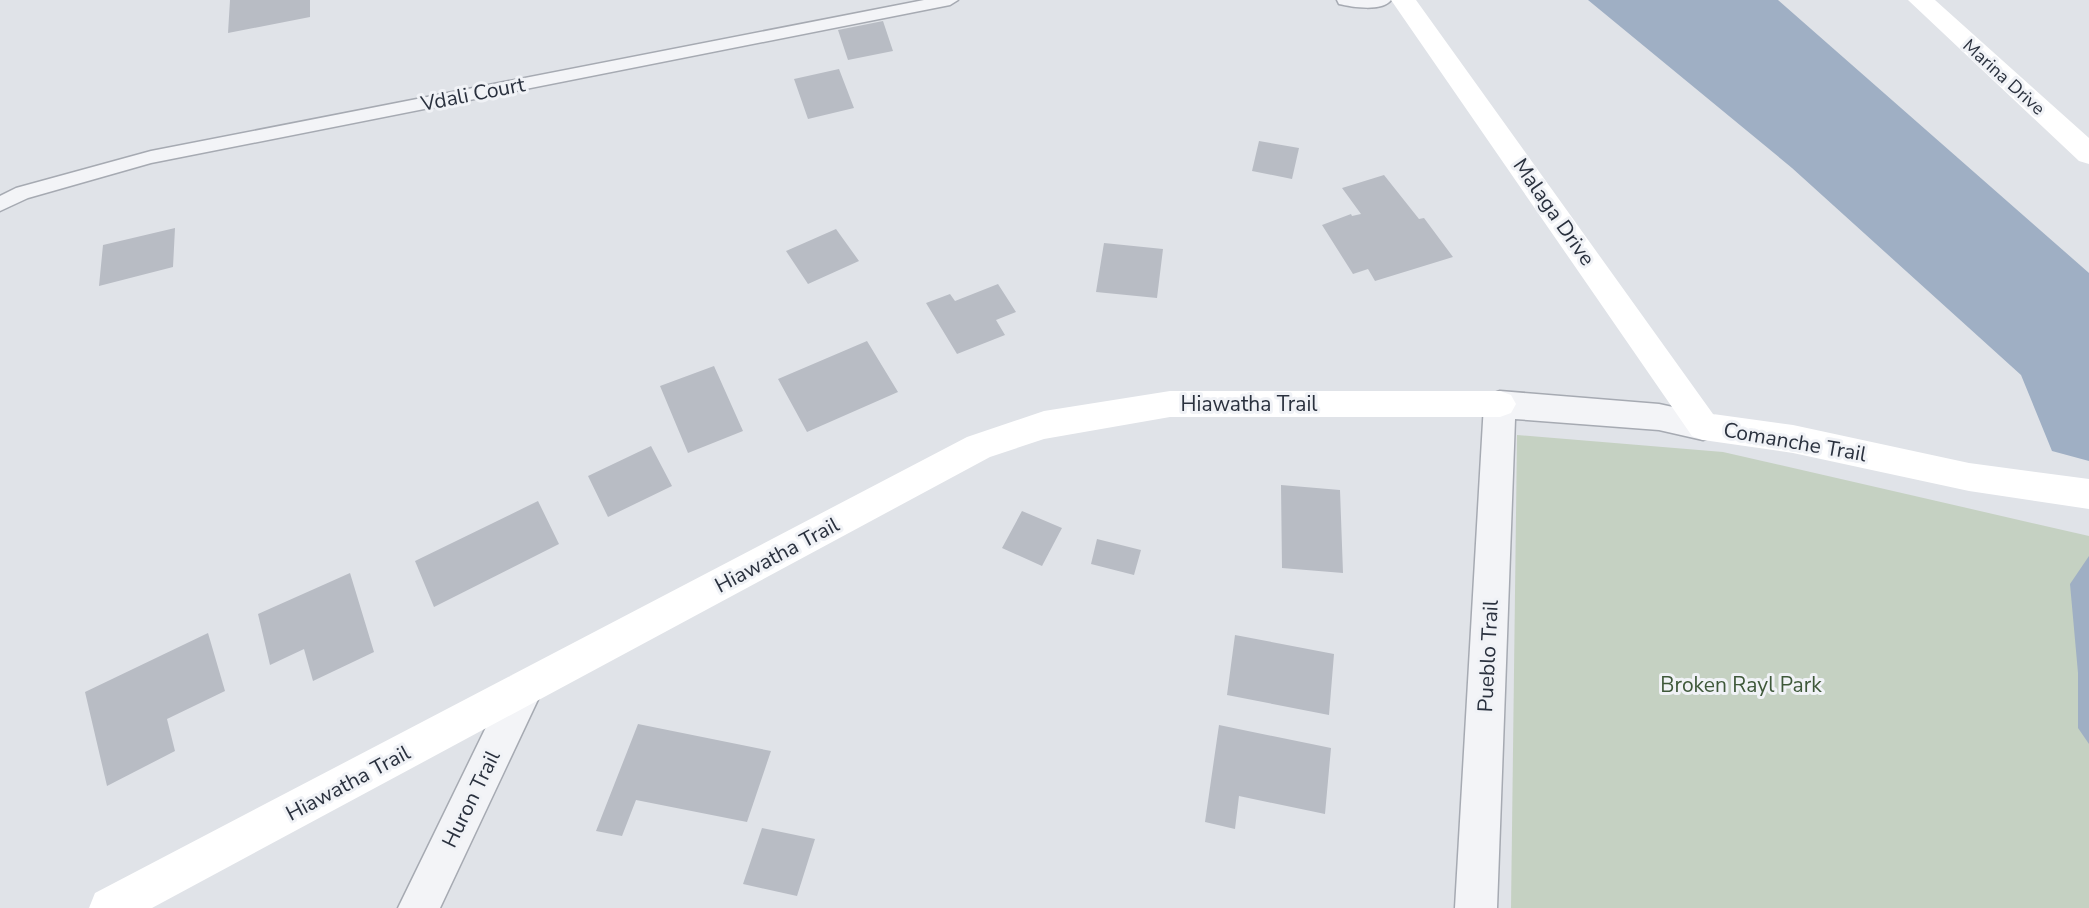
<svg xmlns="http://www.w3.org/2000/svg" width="2089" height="908" viewBox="0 0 2089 908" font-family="'Nunito Sans',sans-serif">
<rect width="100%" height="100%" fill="#e0e3e8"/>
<!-- green -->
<path fill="#c5d1c2" d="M1517 435 1723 452 2089 536V908H1511Z"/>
<!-- water -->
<path fill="#9fafc4" d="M1588 0H1778L2089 273V461L2052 451 2021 375 1792 168Z
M2089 556V744L2078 728V673L2070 584Z"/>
<!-- building -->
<path fill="#b8bcc4" d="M230 0H310V17L228 33Z
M883 21 893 51 848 60 838 30Z
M839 69 854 108 808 119 794 79Z
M1259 141 1299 148 1292 179 1252 171Z
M1384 175 1419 219 1424 218 1453 257 1375 281 1368 269 1353 274 1322 225 1351 214 1352 216 1361 214 1342 188Z
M175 228 173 267 99 286 103 245Z
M836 229 859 261 808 284 786 251Z
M1104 243 1163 249 1157 298 1096 292Z
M998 284 1016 312 996 320 1005 335 957 354 926 303 950 294 955 301Z
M867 341 898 392 807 432 778 379Z
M714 366 743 431 688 453 660 386Z
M651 446 672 486 608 517 588 476Z
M1281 485 1340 490 1343 573 1282 568Z
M538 501 559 544 434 607 415 561Z
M1022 511 1062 528 1042 566 1002 548Z
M1097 539 1141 550 1134 575 1091 564Z
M350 573 374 652 313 681 304 649 270 665 258 614Z
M208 633 225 691 167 719 175 751 107 786 85 692Z
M1235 635 1334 654 1329 715 1227 695Z
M638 724 771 751 747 822 636 800 622 836 596 831Z
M1219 725 1331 748 1325 814 1239 796 1235 829 1205 822Z
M762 828 815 839 797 896 743 884Z"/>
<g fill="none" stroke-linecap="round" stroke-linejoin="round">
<defs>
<path id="lane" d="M924 0H958L950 5 151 163 28 198 0 211V196L16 188 151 151Z
M1337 0H1391C1382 12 1352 7 1339 4Z"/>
<path id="street" d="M1500 391 1659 404 1714 416 1719 426 1714 436 1703 440 1659 430 1515 419 1497 908H1455L1484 404 1489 395Z
M523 673 536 678 542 691 440 908H398L510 678Z"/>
</defs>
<!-- lane casing -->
<use href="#lane" stroke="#a6aab2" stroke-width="3"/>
<!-- street casing -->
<use href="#street" stroke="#a6aab2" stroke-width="3"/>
<!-- lane -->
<use href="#lane" fill="#f3f4f7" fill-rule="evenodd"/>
<!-- street -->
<use href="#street" fill="#f3f4f7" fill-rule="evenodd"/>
<!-- secondary -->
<path fill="#fff" fill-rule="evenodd" d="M1391 0H1416L1713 414 1793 425 1969 463 2089 479V509L1969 491 1793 453 1703 440 1692 436Z
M1908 0H1935L2089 138V164L2079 161Z
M1170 391H1500L1511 395 1516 404 1511 413 1500 417H1170L1044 439 990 457 152 908H89L95 893 967 437 1044 411Z"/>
</g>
<g text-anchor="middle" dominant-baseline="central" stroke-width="6" stroke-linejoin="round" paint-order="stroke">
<!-- far-street labels -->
<g font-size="18" fill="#2a313e" stroke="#f0f2f6">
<text transform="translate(2004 77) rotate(42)">Marina Drive</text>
</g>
<!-- street labels -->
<g font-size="21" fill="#2a313e" stroke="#f0f2f6">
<text transform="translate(473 94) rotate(-11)">Vdali Court</text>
<text transform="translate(1554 212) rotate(55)">Malaga Drive</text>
<text x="1249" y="404">Hiawatha Trail</text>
<text transform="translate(1795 442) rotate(10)">Comanche Trail</text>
<text transform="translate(777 555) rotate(-28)">Hiawatha Trail</text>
<text transform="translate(1488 656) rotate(-87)">Pueblo Trail</text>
<text transform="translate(348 783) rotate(-28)">Hiawatha Trail</text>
<text transform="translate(471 799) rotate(-64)">Huron Trail</text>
</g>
<!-- park labels -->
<g font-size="21" fill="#3e5839" stroke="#f0f2f6">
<text x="1741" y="685">Broken Rayl Park</text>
</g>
</g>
</svg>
